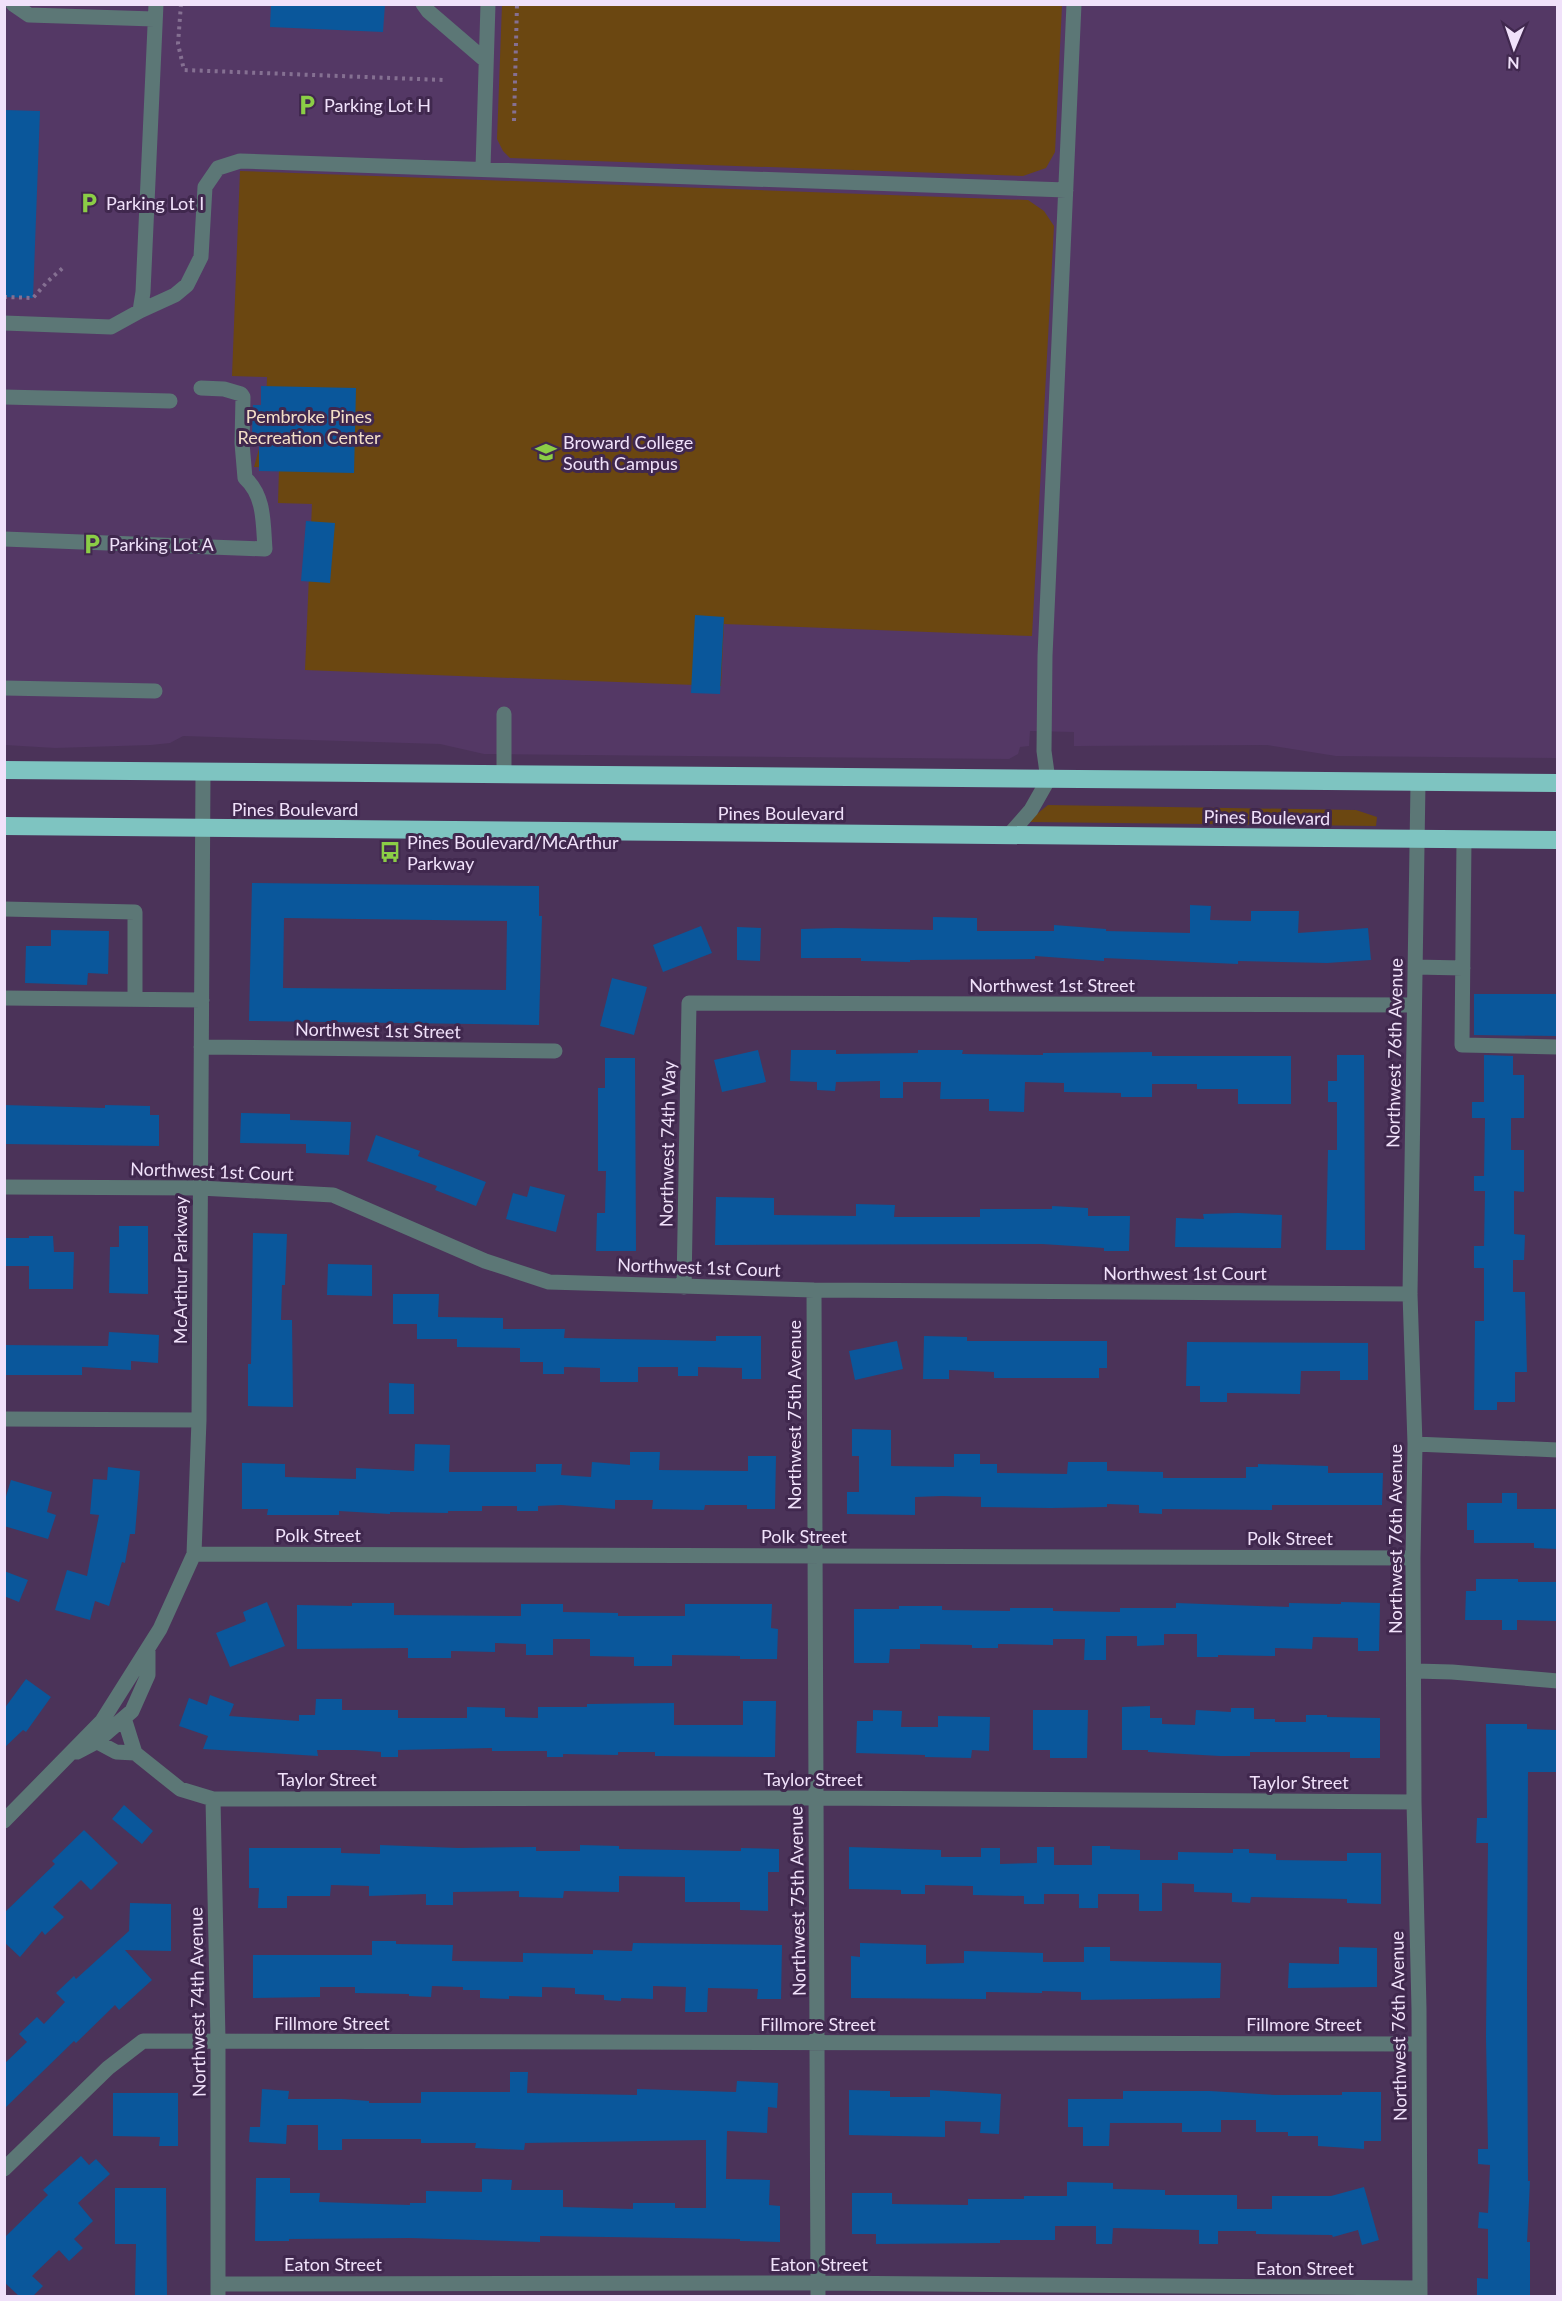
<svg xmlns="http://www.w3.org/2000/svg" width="1562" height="2301" viewBox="0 0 1562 2301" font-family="Lato,sans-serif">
<rect width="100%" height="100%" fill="#4b3359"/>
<!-- built -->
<path fill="#543865" d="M4 5H1557V758L1336 756 1267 745 1074 746V732L1030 731 1029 746 1020 747 1018 754 1009 759 484 754 440 744 183 736 170 743 151 745 55 748 5 745Z"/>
<!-- green -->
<path fill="#6b4711" d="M502 5H1062L1055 152 1046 168 1023 176 510 158 503 151 497 139Z
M240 171 1028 200 1044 211 1054 226 1032 636 724 624 721 686 305 670 312 504 278 503 279 468 254 467 265 427 267 377 232 376Z
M1048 805 1356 810 1377 817 1376 826 1027 822Z"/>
<!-- building -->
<path fill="#0a579b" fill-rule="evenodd" d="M271 4H385L383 32 270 27Z
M4 110 40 111 33 298 4 297Z
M261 386 356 388 354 473 259 471V436H252L253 405H261Z
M306 521 335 523 330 583 301 581Z
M695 615 724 617 720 694 691 693Z
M252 883 539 886V916H542L539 1025 249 1021ZM284 918 507 921 506 990 283 988Z
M1190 905 1211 906 1210 920 1251 921V911H1299L1298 933 1368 928 1371 960 1327 963 1238 961V964L1104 958V961L1035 956V959L910 960V962L861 961V958H801V929L837 928 933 930V917L977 918V931H1054V925L1106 929V931L1190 933Z
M701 926 712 953 663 972 653 945Z
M737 927 761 928 760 961 737 960Z
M51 930 109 931 108 974 88 973 87 985 25 983 26 946H51Z
M612 978 647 987 634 1035 600 1026Z
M1474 994H1557V1036L1474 1035Z
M758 1050 766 1082 722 1092 714 1060Z
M791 1050H836V1054L918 1053V1050H963L962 1054 1043 1055V1053L1152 1052V1056H1291V1104H1238V1089H1197V1084H1152V1097H1121V1093L1064 1092V1083L1025 1082 1024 1112 989 1111V1099H940L941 1082H903V1098H880V1081L836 1082 835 1091 817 1090V1082L790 1081Z
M1337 1055H1364L1365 1250H1326L1328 1150H1337V1102H1328V1081H1337Z
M1484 1055 1513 1056V1075H1524V1118H1511V1150H1524V1192L1514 1191V1234L1525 1235 1524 1260H1513V1292H1525L1527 1372H1515V1402H1497V1410H1474L1475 1321H1484V1268H1474V1246H1484L1485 1191H1474V1176H1484L1485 1118H1472V1102H1484Z
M605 1058H635L636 1251H596L597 1213H605L606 1171H598V1088H605Z
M4 1105 105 1108V1105L150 1106V1115H159V1146L4 1144Z
M241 1113 290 1114V1120L351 1122 349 1155 306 1153V1144L240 1143Z
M376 1135 420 1151 418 1156 486 1182 476 1206 435 1190 437 1186 367 1161Z
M530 1186 565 1195 556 1232 506 1219 513 1193 527 1197Z
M716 1197 774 1198V1215L856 1216V1204L895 1205 894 1217H980V1209H1052V1206L1088 1208V1216H1130L1129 1251H1104V1248L1042 1244 715 1245Z
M1238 1213 1282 1215 1281 1248 1175 1247 1176 1218 1204 1219 1203 1214Z
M119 1226H148V1294L109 1293 110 1247H119Z
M253 1233 287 1234 285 1285H282L281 1320H292L293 1407 248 1406V1364H251Z
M29 1236H53L54 1252H74L73 1289H29V1266H4V1238H29Z
M328 1264 372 1265V1296L327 1295Z
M393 1294H439L438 1317 503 1318V1329H565L564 1338 716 1341V1336H761V1379H742V1368L698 1367V1376H678V1367H638V1382H600V1368L564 1367V1374H543V1362H520V1348L457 1347V1339H417V1324H393Z
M109 1332 159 1335 158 1363 131 1361V1370L82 1367V1375H4V1345L108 1346Z
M924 1336 967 1337V1341H1107V1368H1099V1378H994V1372L949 1370V1379H923Z
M897 1341 903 1369 855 1380 849 1351Z
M1187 1342 1368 1343V1380H1340V1371H1301L1300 1394 1227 1393V1402H1200V1386H1186Z
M389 1383 414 1384V1414H389Z
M852 1429 891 1430V1466L954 1467V1454H980V1464H997V1473L1067 1474 1068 1462H1107V1471L1163 1472V1478H1246V1467H1258V1464L1328 1466V1473H1383L1382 1505H1272V1510L1162 1509V1514L1139 1513V1505L1107 1504V1507L1051 1508 981 1507V1497L942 1496 915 1497V1515L847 1514V1492H859V1456H852Z
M415 1444 450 1445 449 1472H536V1464H562L561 1475 591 1477 592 1462 630 1465V1452H660L659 1470 748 1471V1456H776L775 1509H747V1505H705L704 1510 652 1509 653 1500H615V1509L561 1505 538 1506V1511H517V1506H482V1511H448V1513L390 1512V1514L339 1511V1515H267L268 1509H242V1463L285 1464V1477L356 1479V1468L414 1471Z
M108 1467 140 1471 135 1534H130L125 1563 122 1562 109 1606 95 1601 90 1620 55 1610 67 1570 87 1576 99 1515 90 1514 93 1479 107 1480Z
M11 1480 52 1492 47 1512 56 1515 48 1539 4 1526V1503Z
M1502 1493H1517V1509H1557V1549L1534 1548V1543H1474V1530H1467V1503H1502Z
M4 1571 28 1580 19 1602 4 1596Z
M1476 1579H1518V1582H1557V1621L1517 1620V1630H1502V1620H1465L1466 1591H1476Z
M267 1602 285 1646 230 1667 216 1633 246 1621 243 1612Z
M1341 1602 1380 1603 1379 1651H1358V1638L1313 1637 1312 1649 1275 1648V1656L1218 1655V1657H1197V1634H1164V1645L1137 1646V1636H1106V1660H1084L1085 1639H1053V1645L998 1644V1648H972V1645L920 1644V1649H890L889 1663H854V1609H899V1606H942V1610L1010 1611V1608H1053V1611L1120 1612V1608H1176V1603L1289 1607V1603L1341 1604Z
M352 1603H394V1615L521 1616V1604H563V1612L618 1613V1616H685V1604H772L771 1628 778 1629 777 1659H740V1656L672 1655V1666H634V1657L590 1656V1639H553V1655H526V1644L495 1643V1652L451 1651V1658H408V1648L297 1649V1605L352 1606Z
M26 1679 51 1697 26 1732 23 1730 4 1748V1709Z
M210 1695 234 1704 229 1716 299 1721V1715H315L316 1699H342V1710H398V1718H467V1707L505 1708V1717L538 1718V1707H587V1704L674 1703V1725H743V1701H776L775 1757 655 1756V1752H618V1755L563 1754V1757H547V1751H492V1748L398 1750V1757H381V1752L355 1750H317L318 1756 203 1749 208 1736 179 1726 189 1698 207 1705Z
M1150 1706V1718H1162V1724L1195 1725 1196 1710 1231 1712V1708H1254V1719H1275V1722H1306V1715H1327V1717L1380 1718V1758H1350V1752H1250V1756H1220L1148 1752V1750H1122V1707Z
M873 1710 902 1711 901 1727H938V1716L990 1717 989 1751 972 1750 971 1758 925 1757V1755L856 1753 857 1721H873Z
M1033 1710H1088L1087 1758H1050V1750H1033Z
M1486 1724H1527V1729L1557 1730V1772H1528L1527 1988 1528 2181H1530L1527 2242H1530V2295H1477V2278L1488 2279V2229L1478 2228 1479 2212 1488 2213 1490 2165 1478 2164V2149H1488L1486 2037 1488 1843H1476L1477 1818H1487Z
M124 1805 153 1831 142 1844 112 1819Z
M84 1830 118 1863 91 1890 81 1880 53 1907 64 1917 45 1935 42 1931 20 1957 4 1942V1913L55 1864 52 1861Z
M380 1845 458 1848 536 1847V1851H580V1845L619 1846V1849L741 1851V1848L779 1849V1872H768V1911L740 1910V1902H685V1877L619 1876V1892L564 1891 563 1898 519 1897V1891L453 1892V1905H426V1894L369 1896V1886L331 1885 330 1896H287V1908H258L259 1888H249V1848H341V1853L380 1854Z
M1092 1846H1110V1849L1140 1850V1860H1178V1852L1233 1853V1849H1249V1853L1276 1854V1860L1347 1861V1853H1381V1904L1347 1903V1899L1251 1897 1250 1903 1232 1902V1893L1194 1892V1884L1162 1883V1911H1139V1894H1098V1908H1079V1894H1044V1904H1024V1896L973 1895V1886L925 1885V1894H901V1890L849 1889V1847L941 1850V1857H981V1848H1000V1864L1037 1863V1847H1054V1865H1092Z
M130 1903 171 1904V1951L125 1950 152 1980 119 2010 115 2005 76 2043 74 2041 4 2109V2064L27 2042 19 2034 37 2017 44 2024 65 2002 56 1993 74 1976 76 1979 129 1931Z
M372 1941H396V1944L453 1945 452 1961 523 1962V1953L593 1954V1950L632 1951 633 1943 782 1945 781 1999H757L758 1989 708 1988 707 2012H685L686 1987 653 1986V1999L621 1998V2001L604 2000V1995L575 1994V1988L542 1987V1997L509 1996V1999L480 1998V1990H463V1987L432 1986 431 1997 409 1996V1994L355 1993V1987H320V1997L253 1998V1955H372Z
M860 1943 926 1945V1964L964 1963V1951L1043 1953V1962H1084V1947H1110V1961L1221 1963 1220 1998 1081 2000V1992L1042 1991V1993L986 1992V1999L851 1998V1956L860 1957Z
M1339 1947 1377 1948V1987L1288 1988 1289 1963 1339 1964Z
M510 2072H528L527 2093 637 2095V2089L736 2092 737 2081 778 2083 777 2108 768 2107 767 2133 727 2131 726 2179 770 2180 769 2205 780 2206V2242L740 2241V2239L540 2236V2242L410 2238 289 2239V2241H255L256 2178H290V2193H320L319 2202 410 2205V2203H426V2191L482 2192V2179L512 2180 511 2190H563V2207L633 2209V2203H675V2208H706V2140L525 2143 524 2150 475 2148 476 2143H421V2139H342V2150H318V2125H287L286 2144 249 2142 250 2127H260L262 2089 289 2091 288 2099H342L369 2101V2103H421V2092H510Z
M849 2090 890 2091V2097H930V2090L1001 2094 999 2134 980 2133 981 2122 945 2121V2137L849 2135Z
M1123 2091H1210L1275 2095H1342V2092H1381V2141H1364V2149L1318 2146V2136H1288V2132H1256V2120H1221V2132H1182V2123H1110L1109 2146H1083V2127H1068V2099H1123Z
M113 2093H178V2146H159L160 2137 113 2136Z
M81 2156 89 2165 96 2159 110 2174 78 2203 93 2221 74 2239 83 2248 69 2261 59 2250 32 2276 43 2286 33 2296H19L4 2282V2238L48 2195 43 2190Z
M1067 2182 1113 2183V2189L1165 2190V2195H1237V2209H1272V2196H1331L1364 2187 1379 2240 1362 2245 1358 2230 1333 2237 1332 2235 1256 2234V2231H1218V2244H1199V2230L1113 2228 1112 2244H1096V2226H1055V2240H1000V2243L876 2244V2234H852V2193H892V2204L968 2205V2199H1024V2196H1067Z
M115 2188H166L167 2296H135L136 2244H115Z"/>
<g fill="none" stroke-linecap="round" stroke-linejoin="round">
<!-- path -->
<path stroke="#857092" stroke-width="4" stroke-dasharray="3 4.5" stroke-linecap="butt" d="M181 4 178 44 184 70 443 80
M514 121 517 4
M4 297 33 298 47 282 64 267"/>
<!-- minor -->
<path stroke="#5c7776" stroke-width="15" d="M13 4 29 15 154 19
M423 4 428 11 485 60
M483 168 488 4
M140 311 143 292 156 4
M4 323 111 327 140 311 175 295 187 285 201 257 205 187 218 168 240 161 1066 190
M4 397 170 401
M4 539 265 549C263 524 265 496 245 478L242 443 243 397 241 394 224 389 201 388
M4 688 155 691
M504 775V714
M1418 783 1410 1294 1415 1444 1413 1558 1414 1802 1419 2009 1420 2296
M1009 835 1031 810 1048 780 1044 751 1045 656 1074 4
M1464 839 1462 1045 1558 1047
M4 909 135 912V999
M1415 967 1463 968
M4 998 202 1000
M201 1047 555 1051
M4 1187 200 1188 333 1195 485 1261 549 1282 814 1290 1410 1294
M684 1287 689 1003 1414 1005
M814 1290 818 2296
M4 1419 199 1420
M1415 1444 1558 1450
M194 1554 1413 1558
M1415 1671 1452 1672 1558 1681
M124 1718 135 1753 180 1789 213 1799 218 2040V2296
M88 1737 116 1752 135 1753
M77 1752 96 1742 132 1711 148 1675V1649
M213 1799 816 1798 1414 1802
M4 1821 102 1721 160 1629 194 1554 199 1420 203 773
M4 2169 108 2068 143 2041 1419 2044
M218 2284 818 2283 1420 2288"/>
<!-- highway -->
<path stroke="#7ec4c1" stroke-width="18" d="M4 770 1558 783
M4 826 1558 840"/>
</g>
<!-- icons -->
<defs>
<symbol id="parking-bare" viewBox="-9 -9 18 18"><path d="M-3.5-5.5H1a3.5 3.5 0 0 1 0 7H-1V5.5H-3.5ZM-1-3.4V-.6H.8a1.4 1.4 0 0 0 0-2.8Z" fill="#8bce46" stroke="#40284e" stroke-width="2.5" paint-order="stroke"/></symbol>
<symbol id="university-bare" viewBox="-9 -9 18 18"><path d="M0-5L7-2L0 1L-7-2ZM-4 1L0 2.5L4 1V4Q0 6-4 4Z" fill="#8bce46" stroke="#40284e" stroke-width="2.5" paint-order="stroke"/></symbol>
<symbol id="bus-bare" viewBox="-9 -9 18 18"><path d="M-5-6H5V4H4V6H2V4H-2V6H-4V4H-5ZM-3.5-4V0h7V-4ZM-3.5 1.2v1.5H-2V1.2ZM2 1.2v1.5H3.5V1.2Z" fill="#8bce46" stroke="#40284e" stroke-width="2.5" paint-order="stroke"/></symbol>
</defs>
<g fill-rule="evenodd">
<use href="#parking-bare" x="292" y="90" width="30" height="30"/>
<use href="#parking-bare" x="74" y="188" width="30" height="30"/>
<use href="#university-bare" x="531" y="437" width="30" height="30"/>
<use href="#parking-bare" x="77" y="529" width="30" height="30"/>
<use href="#bus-bare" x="375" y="837" width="30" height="30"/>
</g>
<g text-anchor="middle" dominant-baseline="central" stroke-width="6" stroke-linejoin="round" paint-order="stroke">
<!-- poi labels -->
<g font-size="18" fill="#f0e1fa" stroke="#40284e" text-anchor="start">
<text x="324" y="105">Parking Lot H</text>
<text x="106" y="203">Parking Lot I</text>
<text x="563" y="442">Broward College<tspan x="563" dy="21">South Campus</tspan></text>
<text x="109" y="544">Parking Lot A</text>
<text x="407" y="842">Pines Boulevard/McArthur<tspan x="407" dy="21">Parkway</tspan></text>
</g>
<!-- park labels -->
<g font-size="18" fill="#f3dfc7" stroke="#40284e">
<text x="309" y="416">Pembroke Pines<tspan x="309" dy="21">Recreation Center</tspan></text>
</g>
<!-- street labels -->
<g font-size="18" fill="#f0e1fa" stroke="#40284e">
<text x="295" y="809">Pines Boulevard</text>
<text x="781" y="813">Pines Boulevard</text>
<text transform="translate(1267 817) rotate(1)">Pines Boulevard</text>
<text x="1052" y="985">Northwest 1st Street</text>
<text transform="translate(378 1030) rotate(1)">Northwest 1st Street</text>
<text transform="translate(1394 1053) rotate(-89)">Northwest 76th Avenue</text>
<text transform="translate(667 1144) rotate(-89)">Northwest 74th Way</text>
<text transform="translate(212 1171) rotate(2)">Northwest 1st Court</text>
<text transform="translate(699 1267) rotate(2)">Northwest 1st Court</text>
<text transform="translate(180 1270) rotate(-90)">McArthur Parkway</text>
<text x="1185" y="1273">Northwest 1st Court</text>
<text transform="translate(794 1415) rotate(-90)">Northwest 75th Avenue</text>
<text x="318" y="1535">Polk Street</text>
<text x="804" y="1536">Polk Street</text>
<text x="1290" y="1538">Polk Street</text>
<text transform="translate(1395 1539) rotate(-90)">Northwest 76th Avenue</text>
<text x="327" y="1779">Taylor Street</text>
<text x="813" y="1779">Taylor Street</text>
<text x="1299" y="1782">Taylor Street</text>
<text transform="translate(797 1901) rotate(-91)">Northwest 75th Avenue</text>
<text transform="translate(197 2002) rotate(-91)">Northwest 74th Avenue</text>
<text x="332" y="2023">Fillmore Street</text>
<text x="818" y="2024">Fillmore Street</text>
<text x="1304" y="2024">Fillmore Street</text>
<text transform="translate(1398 2026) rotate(-91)">Northwest 76th Avenue</text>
<text x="333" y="2264">Eaton Street</text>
<text x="819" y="2264">Eaton Street</text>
<text x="1305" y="2268">Eaton Street</text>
</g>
</g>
<!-- border -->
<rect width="1562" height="2301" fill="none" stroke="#f0e1fa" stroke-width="12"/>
<!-- north arrow -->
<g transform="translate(1514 48) rotate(182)" stroke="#40284e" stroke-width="4.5" paint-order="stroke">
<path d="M0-4.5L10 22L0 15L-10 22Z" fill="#f0e1fa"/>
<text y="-9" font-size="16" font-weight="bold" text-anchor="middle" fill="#f0e1fa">N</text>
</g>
</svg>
